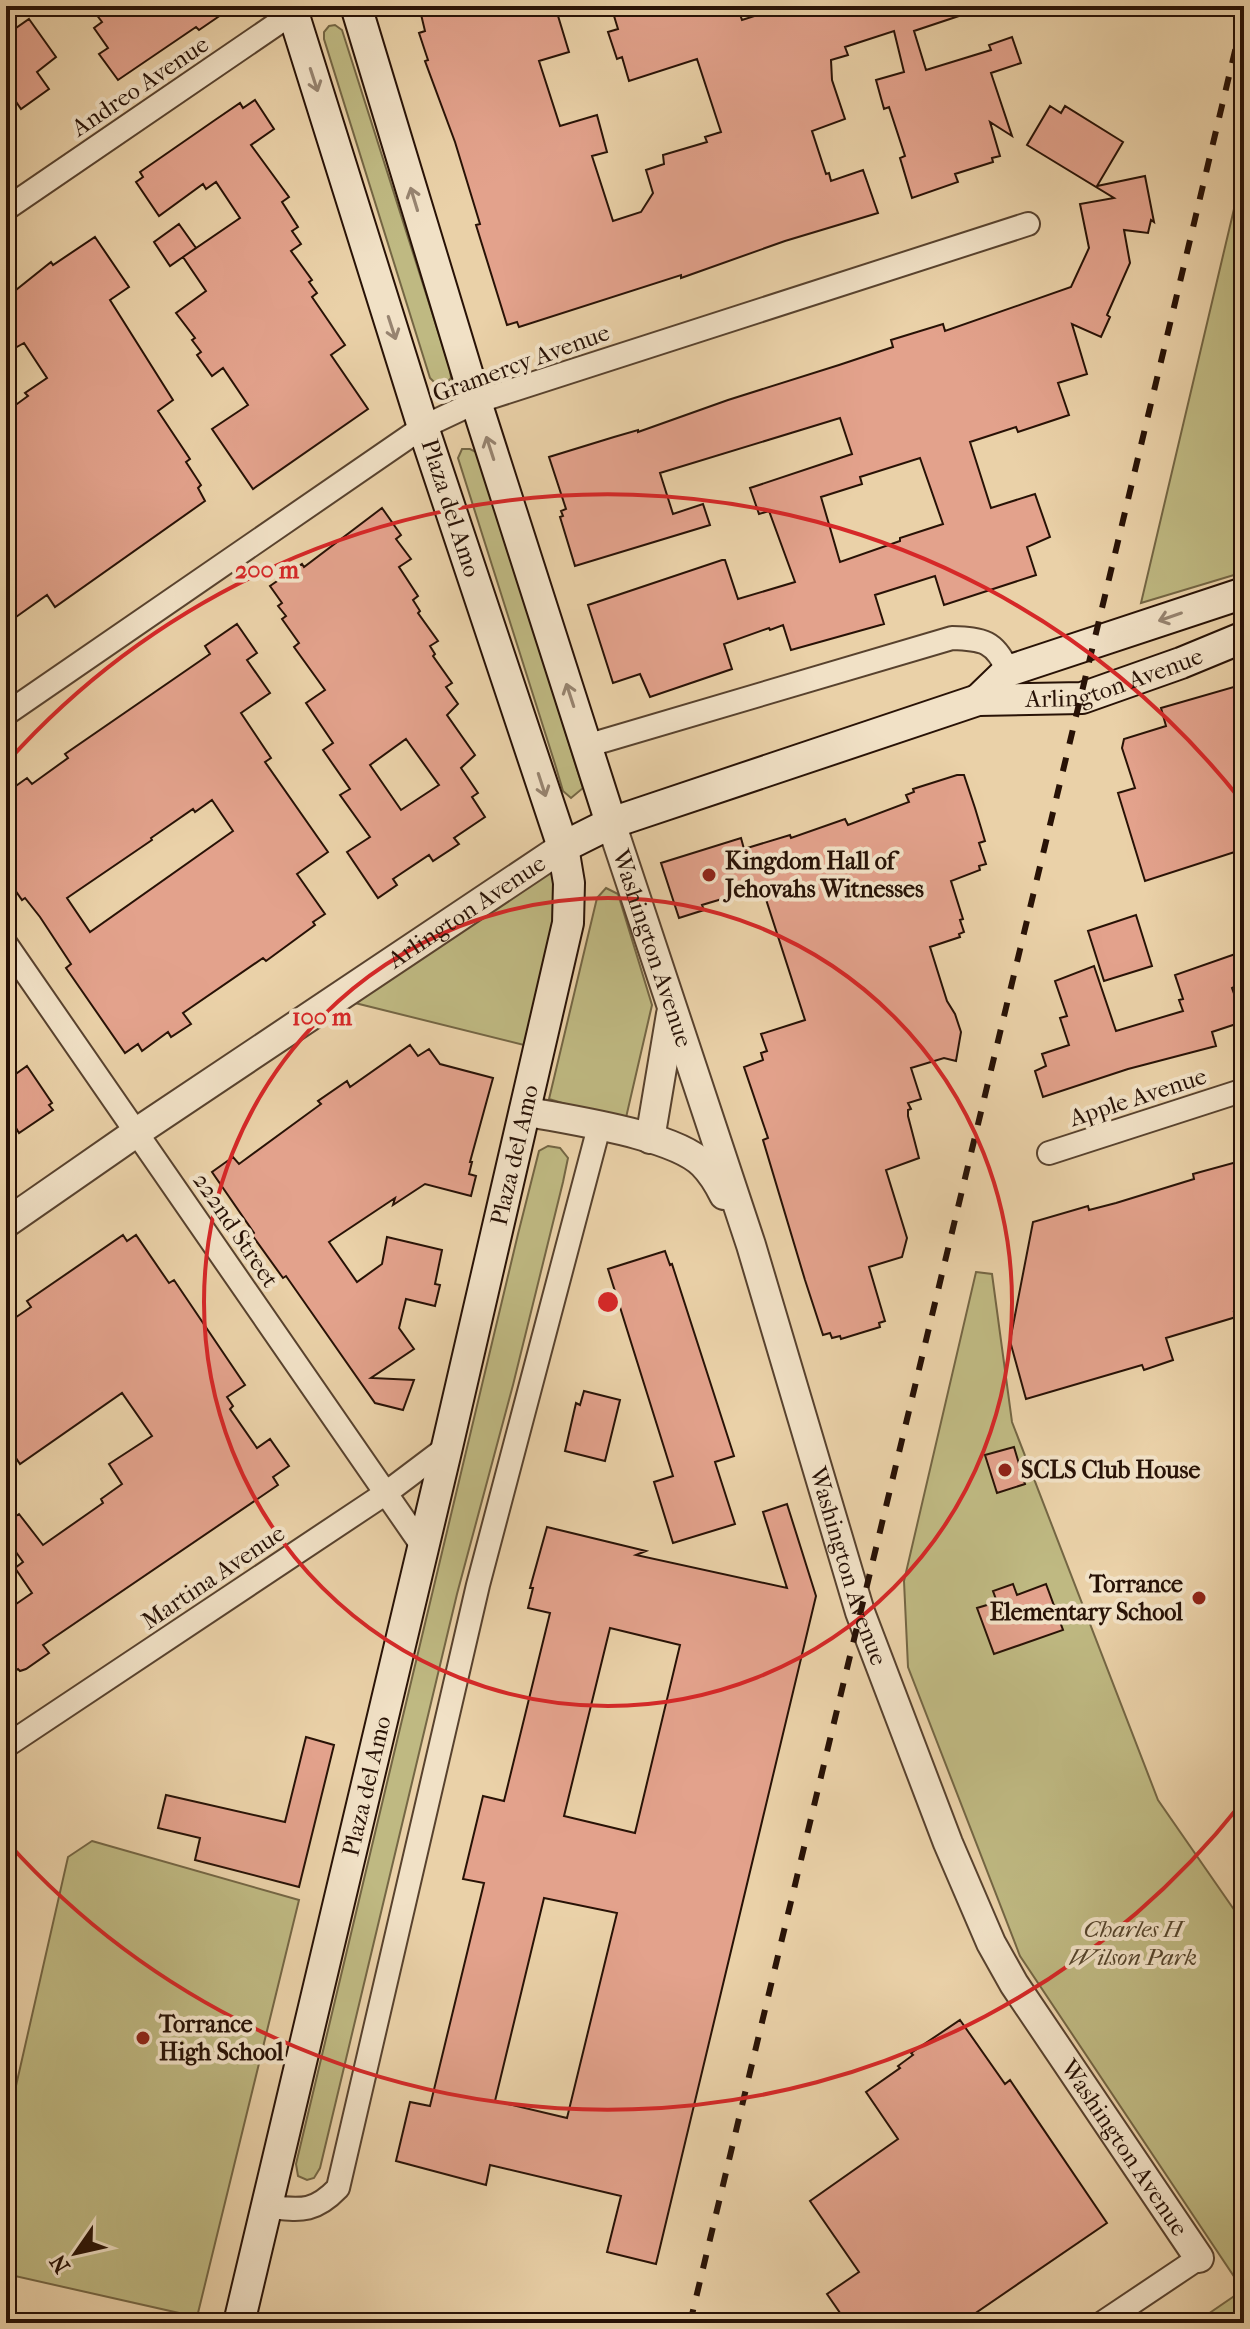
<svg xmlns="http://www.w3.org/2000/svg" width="1250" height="2329" viewBox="0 0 1250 2329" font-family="'IM FELL French Canon',serif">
<rect width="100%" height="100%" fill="#ead1a8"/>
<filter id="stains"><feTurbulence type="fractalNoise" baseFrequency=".0025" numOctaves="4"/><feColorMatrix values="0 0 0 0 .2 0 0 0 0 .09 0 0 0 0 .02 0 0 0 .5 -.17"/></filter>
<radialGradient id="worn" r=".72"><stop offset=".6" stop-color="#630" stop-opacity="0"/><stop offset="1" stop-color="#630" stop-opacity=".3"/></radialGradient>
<!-- green -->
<path fill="#bfb982" stroke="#746644" stroke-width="2" d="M335 25 342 30 450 369 451 378 445 385H437L430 378 324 39V32L329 26Z
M1244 165V572L1141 603 1238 192Z
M462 449H470L478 453 583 788 571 798 563 791 555 764 458 458Z
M560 853 565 887 536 1048 343 1000Z
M606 888 618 894 652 1005 625 1122 549 1099 597 898Z
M548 1146 560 1148 568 1158 563 1182 513 1385 457 1594 320 2168 314 2178 307 2180 298 2176 296 2164 518 1234 539 1151Z
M976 1272 992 1274 1012 1422 1158 1800 1244 1924V2323H1195L1243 2290 1020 1956 908 1667 904 1581Z
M92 1841 299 1900 197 2317 6 2274V2122L8 2121 68 1857Z"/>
<!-- building -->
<path fill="#e3a28c" stroke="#281206" stroke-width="2" fill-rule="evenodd" d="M90 6H234L199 30 196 27 118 80 99 54 108 48 94 28 102 22Z
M419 6H555L569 52 539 61 560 126 597 115 607 152 592 156 613 221 641 212 653 193 646 170 664 164 663 155 707 142 705 137 721 132 697 59 629 81 622 57 617 59 608 32 618 29 611 6H737L742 20 786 6H977V10L914 31 926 70 991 50 989 45 1012 37 1021 63 991 73 1012 136 990 122 1000 156 992 158 993 162 955 174 958 182 912 198 900 158 905 156 889 107 884 109 876 80 904 72 894 31 845 47 848 55 831 60 832 80 845 119 812 131 826 174 829 173 831 181 863 170 878 213 785 241 681 278V275L519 327 517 322 507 325 476 225 480 224 455 142 425 61 428 60 419 33 425 31Z
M29 19 56 57 37 72 49 89 21 109 6 87V35Z
M255 100 274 129 251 145 289 197 282 202 298 227 292 231 301 244 291 251 312 280 309 282 317 293 312 297 345 345 331 355 368 409 253 489 212 429 248 405 223 368 212 376 197 355 201 352 192 340 195 338 176 313 206 291 183 257 240 218 216 182 206 189 203 184 159 216 136 182 143 177 140 172 215 120 240 103 243 108Z
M1050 106 1061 113 1065 106 1123 142 1097 186 1145 176 1154 222 1151 220 1148 233 1124 230 1130 263 1107 315 1110 317 1101 337 1072 324 1087 374 1058 383 1069 415 1018 432 1016 427 970 442 991 508 1035 494 1050 537 1027 547 1036 575 944 605 935 576 875 595 884 624 791 650 783 625 770 630 769 628 724 644 732 669 650 697 640 674 613 683 588 605 722 560H725L738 599 795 582 769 511 759 514 750 488 852 454 840 418 660 473 673 514 703 504 710 525 575 566 560 517 563 516 561 511 566 509 549 457 614 437 638 430V432L728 400 839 365 893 347 891 340 943 324 945 331 1071 287 1089 248 1080 204 1114 198 1027 145ZM920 458 943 524 900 538V541L840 562 821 497 862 484 860 477Z
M179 224 196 248 170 266 154 242Z
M95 237 129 287 110 300 173 400 158 411 190 459 186 462 201 485 198 488 205 501 55 607 47 595 16 617 14 615 6 621V412L28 396 25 393 47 378 24 343 6 353V298L51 262 53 265Z
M382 508 401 535 396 539 411 559 399 567 418 596 413 600 420 611 418 613 438 641 430 646 435 654 433 656 452 683 446 687 458 704 447 715 475 755 461 768 478 793 472 797 485 817 454 838 459 844 433 861 429 855 393 879 397 885 378 898 347 852 370 837 340 795 350 789 323 750 333 743 306 703 325 690 294 647 299 643 282 619 286 616 278 606 282 603 270 586 302 564 304 567ZM406 739 439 785 401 810 370 765Z
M237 624 257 653 247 660 270 693 241 713 271 758 265 762 328 852 297 874 325 914 313 922 315 925 266 961 263 958 183 1013 191 1024 171 1037 168 1032 142 1051 138 1044 125 1053 66 968 71 964 40 917 25 898 22 900 6 877V793L27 778 32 784 68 758 65 754 210 654 205 646ZM212 800 233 831 90 932 67 898 152 840 151 838 193 809 195 812Z
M1244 684V849L1145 881 1118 793 1135 788 1122 748 1124 739 1166 726 1161 708Z
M957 775H964L975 808 985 841 979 843 986 864 979 866 980 870 951 881 963 919 960 920 964 932 959 934 960 937 930 947 947 1001 955 1014 961 1032 956 1061 944 1058 911 1068 921 1099 908 1103 911 1109 908 1110V1116L919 1158 886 1170 907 1238 902 1257 869 1267 885 1321 879 1323 880 1327 841 1339 840 1336 832 1338 830 1333 823 1335 805 1280 763 1140 768 1138 744 1067 763 1060 761 1053 767 1051 761 1034 805 1020 762 887 702 905 704 910 679 918 661 863 741 838 744 849 790 835 791 838 845 819 848 825 909 802 906 795 914 792 913 789Z
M1136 915 1152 966 1104 981 1088 931Z
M1244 951V982L1232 988 1243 1019 1236 1024 1212 1032 1216 1046 1128 1069 1043 1097 1035 1071 1046 1066 1042 1054 1069 1045 1060 1018 1067 1016 1055 981 1094 966 1116 1031 1183 1011 1179 1000 1183 999 1175 975Z
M410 1045 418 1056 429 1049 440 1064 493 1078 470 1162H472L469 1174 476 1176 471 1196 425 1184 393 1205 395 1198 329 1242 357 1282 382 1264 387 1237 442 1250 435 1284 440 1285 435 1306 406 1299 399 1328 414 1349 371 1378 414 1380 403 1410 375 1403 286 1276 283 1278 252 1235 254 1233 212 1172 233 1157 239 1164 321 1104 318 1101 347 1081 350 1087Z
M27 1066 52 1103 49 1105 53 1110 19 1133 16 1128 6 1135V1081Z
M1244 1160V1310L1234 1312 1236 1317 1166 1338 1173 1360 1144 1370 1142 1365 1026 1399 1010 1341 1033 1222 1088 1206 1089 1210 1116 1203 1194 1179 1193 1174Z
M123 1235 127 1241 136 1235 169 1283 174 1280 245 1385 227 1397 233 1406 230 1409 257 1448 270 1439 289 1466 273 1477 278 1485 43 1645 49 1653 26 1669 20 1671 18 1669 6 1677V1611L32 1593 15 1568 23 1562 6 1538V1523L19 1514 43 1545 103 1503 101 1499 122 1484 109 1464 152 1436 122 1393 20 1464 6 1443V1324L31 1307 27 1301Z
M665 1251 670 1265 672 1264 734 1456 715 1462 735 1524 673 1543 654 1482 673 1476 608 1269Z
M584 1391 620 1400 605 1461 565 1451 576 1403 580 1405Z
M1014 1447 1025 1484 997 1493 985 1455Z
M787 1504 816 1596 656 2264 607 2252 621 2196 490 2165 486 2185 396 2161 410 2102 430 2106 484 1883 463 1879 483 1796 504 1801 550 1613 528 1608 533 1588H530L547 1527 646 1551 636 1555 787 1588 763 1512ZM610 1628 680 1645 635 1833 564 1816ZM544 1898 617 1913 567 2118 495 2101Z
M1013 1584 1017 1595 1046 1584 1063 1630 994 1654 977 1608 997 1602 993 1591Z
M306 1737 334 1745 299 1887 195 1860 200 1838 158 1828 166 1795 285 1822Z
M960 2020 1005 2084 1010 2080 1107 2223 961 2323H847L827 2294 859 2272 810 2201 898 2139 866 2092 900 2068 898 2066 913 2055 911 2053Z"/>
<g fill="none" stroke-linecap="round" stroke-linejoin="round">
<defs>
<path id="minor" d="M6 209 303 6
M6 714 423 427 476 402 1028 224
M586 746 952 638C983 639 995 641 1008 671
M6 944 423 1547
M1049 1153 1244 1090
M6 1746 386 1493 447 1447
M268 2207C301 2210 314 2213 338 2188L478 1585 599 1127
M1102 2323 1199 2258"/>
<g id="tertiary">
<path id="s1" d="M611 823 751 1245 860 1612 948 1843 991 1943 1014 1984 1199 2258"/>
<path d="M524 1111C568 1120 673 1134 703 1164 711 1172 719 1185 724 1195"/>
<path d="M650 1139 671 1014"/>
<path id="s2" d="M6 1223 137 1132 563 847"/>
</g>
<g id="secondary">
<path d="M356 6 476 402 611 823"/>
<path d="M978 700 1008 671 1244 593"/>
<path id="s3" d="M563 847 611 823 978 700 1082 698 1181 663 1244 637"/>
<path id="s4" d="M239 2323 447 1447 568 923 569 883 563 847 423 427 291 6"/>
</g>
</defs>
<!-- minor casing -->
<use href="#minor" stroke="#58422e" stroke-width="26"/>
<!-- tertiary casing -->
<use href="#tertiary" stroke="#58422e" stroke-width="32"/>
<!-- secondary casing -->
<use href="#secondary" stroke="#281206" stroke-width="34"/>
<!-- minor -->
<use href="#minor" stroke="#f1e1c6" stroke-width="22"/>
<!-- tertiary -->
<use href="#tertiary" stroke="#f1e1c6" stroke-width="28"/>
<!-- secondary -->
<use href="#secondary" stroke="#f1e1c6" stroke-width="30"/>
<!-- rail -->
<path stroke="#281206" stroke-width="6" stroke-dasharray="14 14" stroke-linecap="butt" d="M690 2323C874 1553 1061 784 1244 13"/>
</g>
<!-- one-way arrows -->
<defs><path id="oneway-shaft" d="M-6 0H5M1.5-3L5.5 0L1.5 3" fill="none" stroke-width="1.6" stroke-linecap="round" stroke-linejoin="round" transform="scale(2)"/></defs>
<g stroke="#978470">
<use href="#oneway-shaft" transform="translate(314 80) rotate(72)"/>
<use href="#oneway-shaft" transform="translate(414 199) rotate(-107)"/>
<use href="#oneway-shaft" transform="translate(392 328) rotate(72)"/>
<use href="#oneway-shaft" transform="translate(490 448) rotate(-108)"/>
<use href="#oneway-shaft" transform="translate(1170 617) rotate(161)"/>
<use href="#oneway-shaft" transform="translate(570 695) rotate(-108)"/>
<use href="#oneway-shaft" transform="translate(542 785) rotate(72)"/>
</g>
<!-- distance rings -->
<g fill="none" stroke="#d62828" stroke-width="4">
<circle cx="608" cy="1302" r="404"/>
<path d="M1240 1805A808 808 0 0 1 8 1843M8 761A808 808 0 0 1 1240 799"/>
</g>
<!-- markers -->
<g fill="#8f2418" stroke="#f1e1c6" stroke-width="3">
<circle cx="709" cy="875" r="8"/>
<circle cx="1005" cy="1470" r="8"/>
<circle cx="1199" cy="1598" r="8"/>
<circle cx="143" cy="2038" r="8"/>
</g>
<g text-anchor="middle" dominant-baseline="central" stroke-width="8" stroke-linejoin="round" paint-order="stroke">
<!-- street labels -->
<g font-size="24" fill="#281206" stroke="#f1e1c6">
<text transform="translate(140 86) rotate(-34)">Andreo Avenue</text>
<text transform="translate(521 363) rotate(-20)">Gramercy Avenue</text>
<text transform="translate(451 508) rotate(72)">Plaza del Amo</text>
<text stroke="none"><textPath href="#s3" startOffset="580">Arlington Avenue</textPath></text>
<text stroke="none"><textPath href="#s2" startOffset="556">Arlington Avenue</textPath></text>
<text stroke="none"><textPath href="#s1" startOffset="132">Washington Avenue</textPath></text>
<text transform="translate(1138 1097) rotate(-18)">Apple Avenue</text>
<text stroke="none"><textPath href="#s4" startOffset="1200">Plaza del Amo</textPath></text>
<text transform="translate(236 1230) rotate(56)">222nd Street</text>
<text stroke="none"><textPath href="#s1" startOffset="780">Washington Avenue</textPath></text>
<text transform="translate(213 1577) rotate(-34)">Martina Avenue</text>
<text stroke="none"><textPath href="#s4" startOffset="552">Plaza del Amo</textPath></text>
<text stroke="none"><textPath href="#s1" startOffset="1428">Washington Avenue</textPath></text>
</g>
<!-- poi labels -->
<g font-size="24" font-weight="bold" fill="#281206" stroke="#f1e1c6" text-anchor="start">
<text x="725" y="861">Kingdom Hall of<tspan x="725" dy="28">Jehovahs Witnesses</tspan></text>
<text x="1021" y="1470">SCLS Club House</text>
<text x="1183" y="1584" text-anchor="end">Torrance<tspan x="1183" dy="28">Elementary School</tspan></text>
<text x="159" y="2024">Torrance<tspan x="159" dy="28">High School</tspan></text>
</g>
<!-- park labels -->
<g font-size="24" font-style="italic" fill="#55442b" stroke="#f1e1c6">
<text x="1133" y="1929">Charles H<tspan x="1133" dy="28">Wilson Park</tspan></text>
</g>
</g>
<circle cx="608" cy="1302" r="12" fill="#d62828" stroke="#f1e1c6" stroke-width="4"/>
<g font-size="24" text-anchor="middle" font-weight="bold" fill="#d62828" stroke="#f1e1c6" stroke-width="8" stroke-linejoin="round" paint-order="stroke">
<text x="267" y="578">200 m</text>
<text x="322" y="1025">100 m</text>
</g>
<!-- margin -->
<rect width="1250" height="2329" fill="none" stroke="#ead1a8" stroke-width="32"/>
<rect x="8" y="8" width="1234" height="2313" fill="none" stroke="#281206" stroke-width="4"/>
<rect x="16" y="16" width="1218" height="2297" fill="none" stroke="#281206" stroke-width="2"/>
<!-- north arrow -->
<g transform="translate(76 2253) rotate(236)" stroke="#f1e1c6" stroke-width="6" paint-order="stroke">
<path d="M0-6L14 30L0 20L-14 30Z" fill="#281206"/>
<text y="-12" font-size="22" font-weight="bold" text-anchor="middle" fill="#281206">N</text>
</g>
<rect width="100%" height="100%" filter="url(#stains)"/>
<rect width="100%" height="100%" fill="url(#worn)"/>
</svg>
